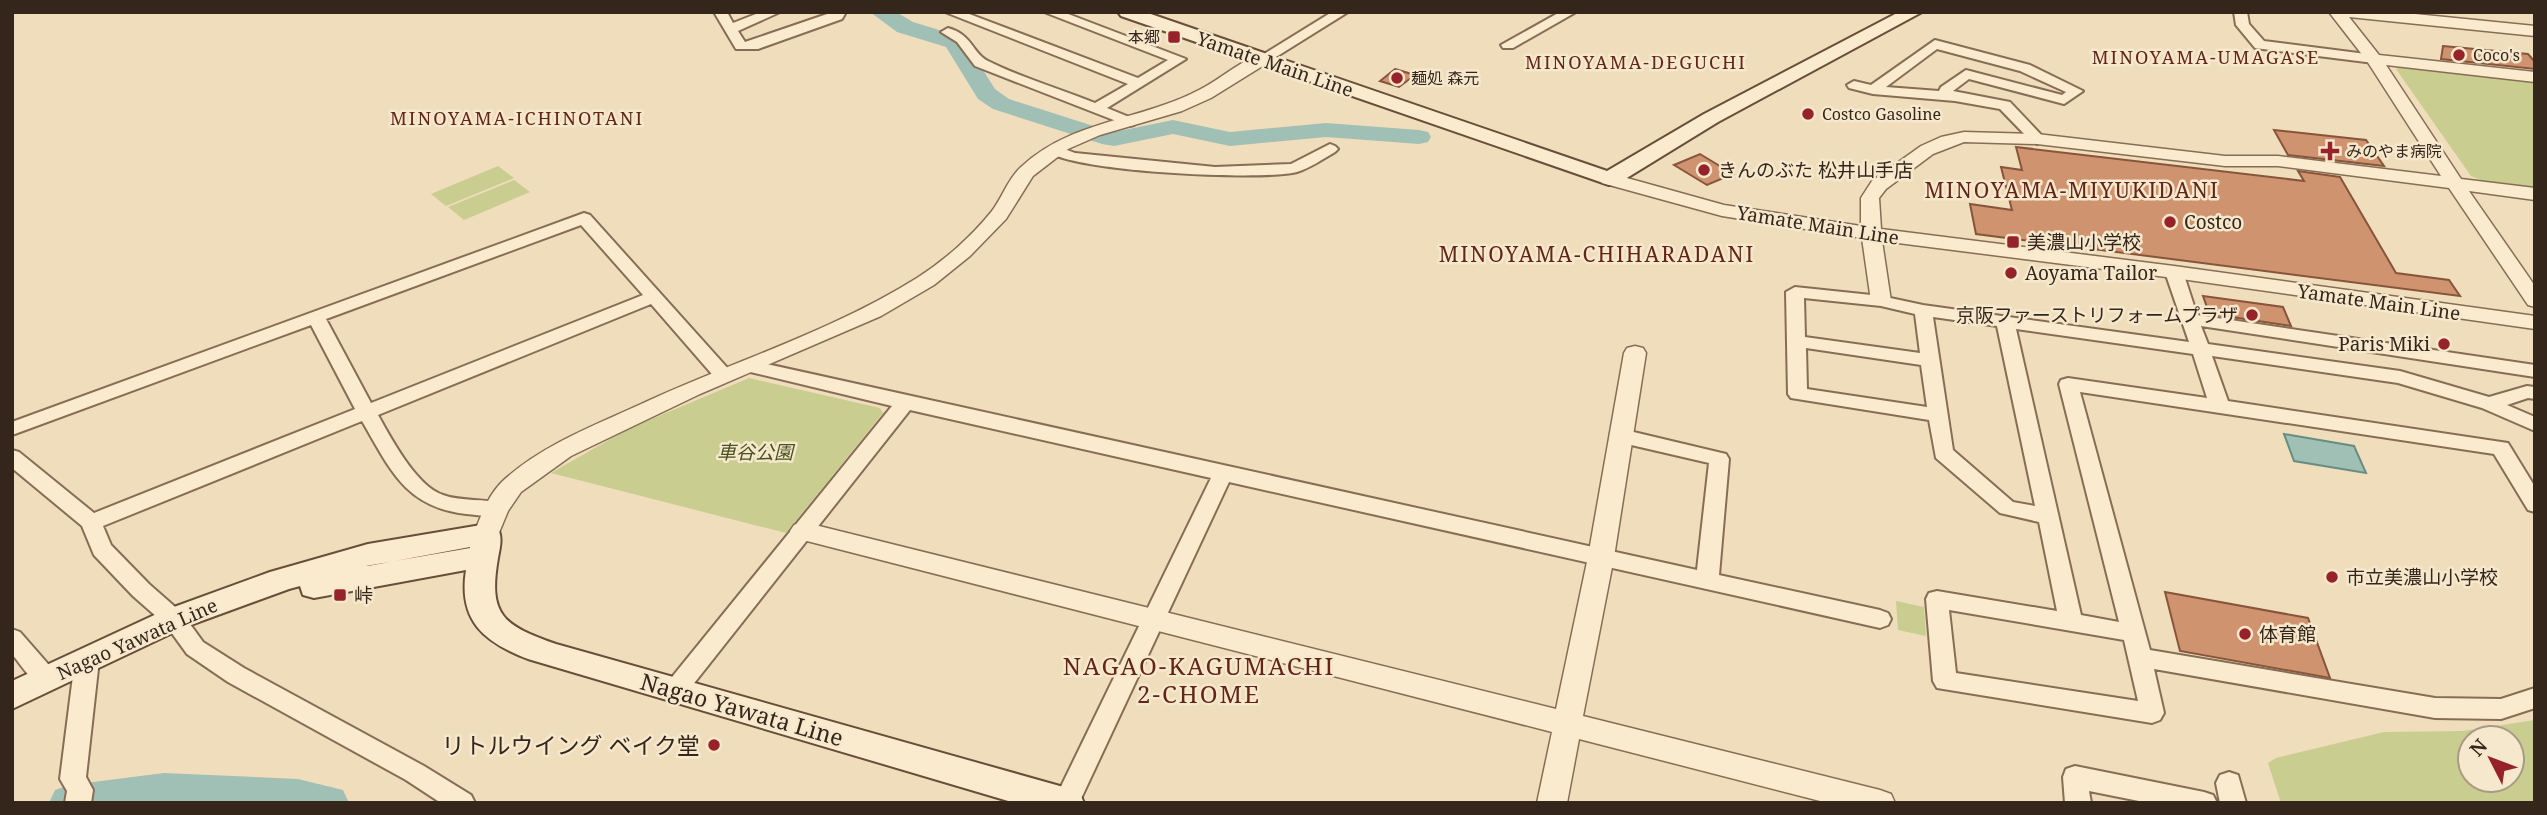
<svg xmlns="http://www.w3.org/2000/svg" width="2547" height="815" viewBox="0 0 2547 815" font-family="'Noto Serif','Noto Sans JP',serif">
<rect width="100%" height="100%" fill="#efddbc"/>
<!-- green -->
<path fill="#c9cd90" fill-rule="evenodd" d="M2400 67 2535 82V187L2483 181 2471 176 2396 69Z
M498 166 514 178 446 206 431 194Z
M514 180 530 192 464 220 448 207Z
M749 378 880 408 883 413 786 533 551 473 628 429Z
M1896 601 1924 607 1926 636 1898 630Z
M2535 720V803H2281L2268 763 2276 758 2384 732 2463 731ZM2512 738V780H2470V738Z"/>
<!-- water -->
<path fill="#a0c0b5" stroke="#688d82" stroke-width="2" d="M2284 434 2354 446 2366 473 2294 461Z"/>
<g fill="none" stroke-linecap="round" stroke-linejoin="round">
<!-- river -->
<path fill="#a0c0b5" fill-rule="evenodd" d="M870 12H896L913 22 962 37 995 89 1009 99 1106 130 1114 132 1173 120 1230 132 1326 123 1419 130 1428 132 1431 137 1428 142 1419 144 1326 137 1230 146 1173 134 1114 146 1102 144 993 109 978 99 946 47 897 32Z
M164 773 298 779 343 790 349 803H49L55 790 70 785Z"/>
</g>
<!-- building -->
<path fill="#cf9370" stroke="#87553a" stroke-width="2" d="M2443 46 2528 54 2535 62V69L2441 59Z
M1395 69 1415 75 1399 87 1380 81Z
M2274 130 2366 140 2384 166 2288 155Z
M2016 147 2304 181 2298 171 2340 177 2396 273 2449 280 2460 296 1976 234 1970 204 2012 210 2001 167 2022 170Z
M1700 154 1733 174 1707 185 1674 165Z
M2203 296 2283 307 2291 326 2218 315 2216 311 2208 310Z
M2165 592 2308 618 2330 678 2180 651Z"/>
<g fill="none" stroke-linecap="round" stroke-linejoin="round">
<defs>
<path id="minor" d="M714 12H727L733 23 761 12H780L738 31 745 42 833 12H846L842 19 758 49H736Z
M945 12H964L1138 78 1168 60 1044 12H1063L1186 59 1107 108 1134 119 1136 122 1134 125 1129 126 975 66 957 42 941 32 948 28C973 35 972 53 988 61 1022 78 1060 89 1095 103L1128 84Z
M1332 12H1348L1268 62H1258L1256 59Z
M1560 12H1576L1513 48H1503L1501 45Z
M2234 12H2247L2249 24 2264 41 2374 55 2381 59 2374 63 2255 48 2236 25Z
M1935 40 2030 65 2083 91 2064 104 1969 79 1953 91 2010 102 2045 139 2037 144 2032 142 2000 109 1955 101 1873 94 1849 88 1847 85 1854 81 1871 85ZM1937 49 2020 71 2066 92 2062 95 1966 70 1941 87 1939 91 1886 87Z
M1330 144 1335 146 1338 149 1335 152C1323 159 1310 168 1297 172 1263 181 1068 172 1046 150L1054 145 1075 153 1215 167 1291 164Z
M584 213 590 215 731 372 733 376 731 380H717L651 304 378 415C391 438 416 486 443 495 462 502 484 498 503 504L506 509 503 514C491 518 478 515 466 514 405 507 390 469 362 421L103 526 111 545 149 584 182 613 203 642 244 668 424 766 471 795 475 803H441L406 780 228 682 187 654 166 625 133 596 94 555 82 526 12 468V450L19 452 94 513 355 409 311 325 12 435V422ZM581 225 643 295 371 403 326 319Z
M2174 267 2183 272 2197 315 2535 365V377L2201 326 2208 344 2400 371 2489 397 2527 386 2535 387V399L2528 398 2507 405 2535 417V431L2482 408 2398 383 2212 356 2228 401 2508 443 2535 487V512L2528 510 2494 454 2080 392 2150 650 2435 698 2501 699 2535 688V708L2501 719 2435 718 2154 669 2164 713 2160 720 2152 723 1937 688 1933 681 1926 599 1929 593 1937 591 2057 611 2039 522 2000 513 1936 458 1929 420 1791 398 1788 394 1786 292 1795 287 1881 296 1923 305 2189 342 2165 272ZM1804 298 1881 306 1915 314 1920 353 1805 337ZM1933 317 1997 326 2035 506 2013 502 1953 450ZM2016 329 2193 354 2207 398 2068 378 2061 380 2059 384 2119 622 2081 615ZM1806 348 1921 365 1927 407 1807 389ZM1949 610 2124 640 2138 701 1956 673Z
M749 360 1697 570 1709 463 1614 441 1611 436 1614 431 1621 429 1726 454 1729 459 1719 575 1880 610 1888 613 1891 619 1888 625 1880 628 1229 482 1079 803H1053L1211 478 910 410 684 696 676 699 668 696 664 689 668 682 892 406 742 370 740 366 742 362Z
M12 629 20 632 55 672 59 679 55 686C36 692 24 668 12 654Z
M87 651 95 654 99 660 86 777 93 790 91 803H65L67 791 60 779 75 660 79 654Z
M2075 766 2204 792 2213 795 2217 803H2149L2089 791 2091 803H2065L2063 777 2066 769Z
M2229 772 2238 775 2246 803H2220L2216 783 2220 775Z"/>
<path id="tertiary" d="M2329 12H2395L2535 26V36L2349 17 2379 55 2535 72V82L2386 65 2461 179 2535 188V200L2469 191 2535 286V307L2528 305 2449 188 2278 166H2225L2037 144 1964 142 1933 154 1886 189 1879 198 1881 229 2174 266 2535 316V329L2174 278 1882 241 1891 301 1888 305H1874L1871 301 1862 238 1722 216 1602 183 1600 179 1609 173 1724 205 1861 226V198L1872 181 1921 146 1941 137 1964 132 2037 134 2225 156H2278L2441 176 2367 61Z
M1263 54 1271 59 1269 62 1211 98 1182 111 1100 135 1068 149 1033 176 1006 219 970 256 934 285 881 316 700 394 571 456 521 492 508 511 496 540 487 543 478 540 474 534C481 515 489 493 505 479 543 445 593 426 639 405 731 362 831 332 917 278 944 261 972 236 992 211 1002 198 1008 179 1021 167 1071 120 1140 121 1199 90 1220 80 1240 60 1263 54Z
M1635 346 1643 348 1646 353 1614 557 1583 716 1880 790 1891 794 1895 803H1828L1579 739 1567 803H1537L1552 732 803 540 794 537 790 531 794 525 803 522 1556 709 1588 557 1624 353 1627 348Z"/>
<path id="secondary" d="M1118 12H1145L1607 171 1704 114 1899 12H1922L1718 122 1617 184 1609 185 1121 16Z
M487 524 497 527C503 537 500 547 498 558 488 616 503 625 556 644L1067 788 1079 792 1084 803H1015L528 659C484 642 458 621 466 570L314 598 303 595 300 586 289 589 185 627 12 709V681L163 611 270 572 368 544ZM470 547V548L366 566H368Z"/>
</defs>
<!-- minor casing -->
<use href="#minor" stroke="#876d55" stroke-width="4"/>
<!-- tertiary casing -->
<use href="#tertiary" stroke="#876d55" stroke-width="3"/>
<!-- secondary casing -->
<use href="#secondary" stroke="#684e39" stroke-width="4"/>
<!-- minor -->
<use href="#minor" fill="#faebcf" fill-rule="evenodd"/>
<!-- tertiary -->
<use href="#tertiary" fill="#faebcf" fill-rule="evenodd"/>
<!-- secondary -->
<use href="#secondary" fill="#faebcf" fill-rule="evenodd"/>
</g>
<!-- markers -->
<g fill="#97232a" stroke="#f6e8cc" stroke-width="2.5">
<rect x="1167" y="30" width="14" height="14" rx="3.5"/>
<circle cx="2459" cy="55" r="7"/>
<circle cx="1397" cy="78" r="7"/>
<circle cx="1808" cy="114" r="7"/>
<path d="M2326.5 140.5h7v7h7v7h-7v7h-7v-7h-7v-7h7z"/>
<circle cx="1704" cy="170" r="7"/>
<circle cx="2170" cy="222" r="7"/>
<rect x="2006" y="235" width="14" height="14" rx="3.5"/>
<circle cx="2011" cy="273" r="7"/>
<circle cx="2252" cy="315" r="7"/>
<circle cx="2444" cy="344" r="7"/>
<circle cx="2332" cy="577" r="7"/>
<rect x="333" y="588" width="14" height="14" rx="3.5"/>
<circle cx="2245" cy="634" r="7"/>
<circle cx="714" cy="745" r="7"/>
</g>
<g text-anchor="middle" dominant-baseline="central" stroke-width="5" stroke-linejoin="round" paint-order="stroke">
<!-- far-poi labels -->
<g font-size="16" fill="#35261b" stroke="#f6e8cc" text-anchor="start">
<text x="1160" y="37" text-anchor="end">本郷</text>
<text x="2473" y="55">Coco's</text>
<text x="1411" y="78">麺処 森元</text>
<text x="1822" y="114">Costco Gasoline</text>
<text x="2346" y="151">みのやま病院</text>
</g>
<!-- far-neighbourhood labels -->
<g font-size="18" letter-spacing="2" fill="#632519" stroke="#f6e8cc">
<text x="2206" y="57">MINOYAMA-UMAGASE</text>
<text x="1636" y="62">MINOYAMA-DEGUCHI</text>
<text x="517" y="118">MINOYAMA-ICHINOTANI</text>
</g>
<!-- street labels -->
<g font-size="19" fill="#35261b" stroke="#f6e8cc">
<text transform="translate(1275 64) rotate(19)">Yamate Main Line</text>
<text transform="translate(1818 225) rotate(9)">Yamate Main Line</text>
<text transform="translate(2379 302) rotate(8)">Yamate Main Line</text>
<text transform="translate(137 639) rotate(-24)">Nagao Yawata Line</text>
</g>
<!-- poi labels -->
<g font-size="19" fill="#35261b" stroke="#f6e8cc" text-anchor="start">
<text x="1718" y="170">きんのぶた 松井山手店</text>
<text x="2184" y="222">Costco</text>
<text x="2027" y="242">美濃山小学校</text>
<text x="2025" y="273">Aoyama Tailor</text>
<text x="2238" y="315" text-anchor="end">京阪ファーストリフォームプラザ</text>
<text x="2430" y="344" text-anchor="end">Paris Miki</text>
<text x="2346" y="577">市立美濃山小学校</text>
<text x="354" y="595">峠</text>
<text x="2259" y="634">体育館</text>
</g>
<!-- park labels -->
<g font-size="19" font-style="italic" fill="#485220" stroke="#f6e8cc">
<text x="755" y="452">車谷公園</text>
</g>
<!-- neighbourhood labels -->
<g font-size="21" letter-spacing="2" fill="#632519" stroke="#f6e8cc">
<text x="2072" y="190">MINOYAMA-MIYUKIDANI</text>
<text x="1597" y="254">MINOYAMA-CHIHARADANI</text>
</g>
<!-- near-street labels -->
<g font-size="23" fill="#35261b" stroke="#f6e8cc">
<text transform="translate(742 709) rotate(16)">Nagao Yawata Line</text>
</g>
<!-- near-poi labels -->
<g font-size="23" fill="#35261b" stroke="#f6e8cc" text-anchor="end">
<text x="700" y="745">リトルウイング ベイク堂</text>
</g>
<!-- near-neighbourhood labels -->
<g font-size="24" letter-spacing="2" fill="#632519" stroke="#f6e8cc">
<text x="1199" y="665">NAGAO-KAGUMACHI<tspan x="1199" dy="28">2-CHOME</tspan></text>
</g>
</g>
<!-- border -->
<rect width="2547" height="815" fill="none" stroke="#35261b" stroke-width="28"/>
<!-- north arrow -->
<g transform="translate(2491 759) rotate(312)"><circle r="33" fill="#f6e8cc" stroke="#a99a85" stroke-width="2"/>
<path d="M0-5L12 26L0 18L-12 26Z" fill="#97232a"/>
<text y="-10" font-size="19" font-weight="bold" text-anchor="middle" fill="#35261b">N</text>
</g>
</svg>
